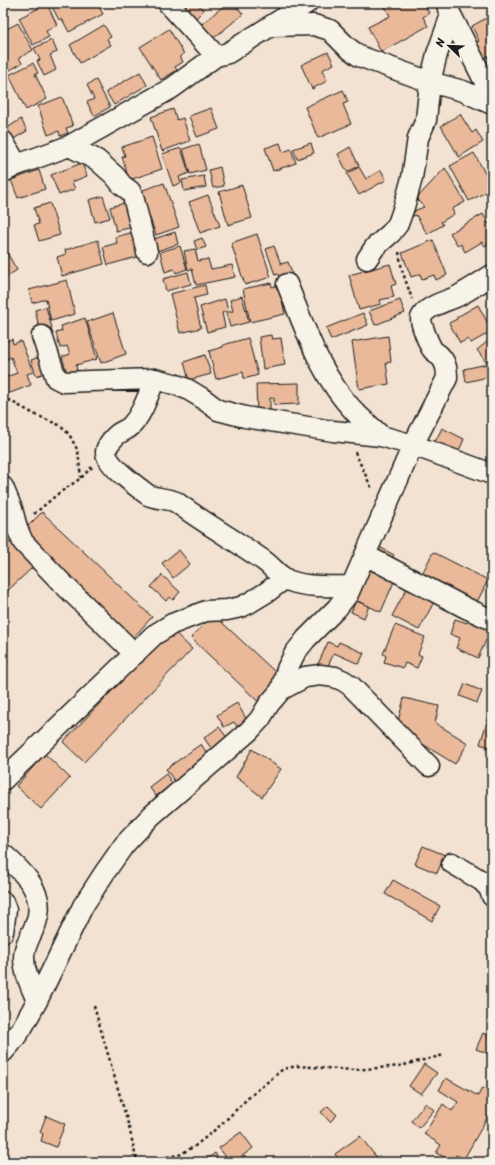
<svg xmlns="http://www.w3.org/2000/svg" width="495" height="1165" viewBox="0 0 495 1165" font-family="Sriracha,sans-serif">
<rect width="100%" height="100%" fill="#f3e2d1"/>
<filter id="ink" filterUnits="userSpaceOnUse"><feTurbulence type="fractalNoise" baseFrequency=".025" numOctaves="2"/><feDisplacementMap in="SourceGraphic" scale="8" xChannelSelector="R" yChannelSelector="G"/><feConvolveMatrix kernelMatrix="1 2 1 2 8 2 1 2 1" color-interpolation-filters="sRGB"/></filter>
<g filter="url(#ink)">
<!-- building -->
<path fill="#e9b99a" stroke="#1c1c1c" d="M50 3H97L103 14 69 32 62 19 59 20Z
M177 3H196L204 10 191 23Z
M227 3H233L243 14 209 42 197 28Z
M383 3H424L429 13 423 17 428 26 381 52 368 27 390 16Z
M47 4 57 25 46 31 49 37 33 45 19 18Z
M492 15V54L475 63 467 47 479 41 472 26Z
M18 23 33 50 19 58 22 63 7 72 3 65V31Z
M104 25 111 37 107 39 111 45 80 63 70 45Z
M169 29 184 54 180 56 183 62 175 67 177 70 161 80 140 47Z
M52 40 57 52 50 55 56 70 44 76 37 61 40 60 34 48Z
M328 52 334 64 322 70 327 81 312 89 301 65Z
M492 62V79L486 65Z
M33 63 38 73 35 74 47 99 26 110 9 75Z
M140 72 147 85 114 105 106 92Z
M96 80 110 107 94 116 87 102 94 99 87 85Z
M343 90 348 102 343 104 351 124 318 138 305 107Z
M62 97 73 126 66 128 68 133 60 136 59 131 48 135 38 106Z
M3 104 8 112 3 115Z
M211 108 219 129 197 137 189 116Z
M173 109 177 120 183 118 190 141 162 151 151 117Z
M460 114 472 133 476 130 483 142 459 157 441 126Z
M21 119 27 131 10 141 4 130Z
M152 137 162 169 129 180 122 157 125 156 122 147Z
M280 143 283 152 291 149 296 163 273 171 265 148Z
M311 143 314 153 297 159 293 149Z
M199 144 206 170 190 174 183 149Z
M350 147 359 166 347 172 338 154Z
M181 148 189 173 179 177 181 183 173 186 162 154Z
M474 153 492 186V189L469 201 450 166Z
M82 163 87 176 72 182 75 189 59 195 51 175Z
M220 167 224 186 213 188 209 170Z
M359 167 366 179 381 170 386 180 359 195 347 174Z
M445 168 465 202 452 209 454 214 441 222 443 225 427 234 416 215 411 217 416 210 424 207 416 199Z
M39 170 45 189 18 198 11 180Z
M204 176 206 187 184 191 182 180Z
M164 183 179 227 156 235 140 191Z
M242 185 252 218 228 225 219 192Z
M208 195 220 226 200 233 189 202Z
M103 196 110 218 95 222 89 200Z
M132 201 138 226 116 231 110 207Z
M50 203 60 235 39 241 34 225 39 224 34 208Z
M483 214 492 229V241L485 246 482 242 465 252 461 244 458 246 450 233Z
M138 231 144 255 108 265 103 247 117 243 115 237Z
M175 232 178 244 151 253 148 241Z
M257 234 271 277 245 285 231 243Z
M202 238 206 247 197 250 194 241Z
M98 240 104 264 62 276 57 257 66 254 65 250Z
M433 240 447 275 436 280 434 275 422 279 420 274 411 277 402 253Z
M3 246 17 270 3 279Z
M180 246 187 269 176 273 174 269 165 272 160 252Z
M274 246 281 264 288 262 292 273 279 277 278 274 275 275 266 249Z
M195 249 198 261 208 259 211 269 232 265 235 277 196 285 192 269 188 270 184 251Z
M390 264 396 284 391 286 394 297 380 300 381 304 359 310 349 275Z
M188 272 191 284 166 291 163 279Z
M67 280 75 314 51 321 46 299 32 303 29 290Z
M271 283 272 287 279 285 285 314 250 322 243 289Z
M205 285 207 295 194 298 201 328 180 333 170 294Z
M242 296 249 322 230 327 226 313 233 311 230 300Z
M225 299 228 311 222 313 225 327 207 332 200 307Z
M400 300 405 313 375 325 369 311Z
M478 305 492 331 471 343 468 339 460 343 449 323 457 319V317Z
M46 307 52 328 40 331 35 310Z
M113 313 126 354 101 363 87 322Z
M363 313 368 325 331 340 326 328Z
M85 318 97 359 76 365 77 370 67 373 62 357 70 354 67 346 60 348 56 333 62 331 61 326Z
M271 335 272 339 281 338 285 365 263 369 259 337Z
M388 336 391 362 386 363 389 384 359 389 352 342Z
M248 338 258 375 244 379 243 372 216 379 209 351 223 347V345Z
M492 338V358L486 362 477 350Z
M12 339 13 344 21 341 33 372 27 374 31 385 5 395 3 389V378L17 373 11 357 3 361V343Z
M45 355 51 371 36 376 31 360Z
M205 355 211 374 189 380 184 362Z
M492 363V376L466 382 464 369Z
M299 383V404L274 405V398H270V413L257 414 256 384Z
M442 428 464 439 458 453 435 442Z
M42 512 152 617 131 640 20 534Z
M10 542 33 567 3 595V549Z
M374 544 394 555 389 564 369 553Z
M179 550 190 564 173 578 162 563Z
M433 552 488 580 473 610 418 582Z
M364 562 396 577 381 612 349 597Z
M162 575 180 592 173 600 169 597 166 601 151 587Z
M408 586 435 600 419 630 392 616Z
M356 601 369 606 364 618 351 612Z
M213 614 289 685 266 709 191 638Z
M471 615 492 627 478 658 456 648 460 638 450 634 455 619 467 623Z
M395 625 425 637 418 654 422 656 417 668 405 663 403 668 384 662 386 656 383 654Z
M171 629 192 649 84 762 63 742Z
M492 636V651L486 648Z
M328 642 337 646 339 642 364 653 359 664 334 653 327 668 318 664Z
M492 655V664L489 662Z
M465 684 482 691 477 703 460 696Z
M404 698 439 706 435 723 468 743 455 764 398 729 397 725Z
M237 703 248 722 238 728 234 722 224 727 217 715Z
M488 719 492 720V748L480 744Z
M219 727 228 739 213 751 204 738Z
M201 744 210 758 175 782 166 769Z
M252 749 281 769 262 797 236 777Z
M45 754 70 778 41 809 16 786Z
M166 774 173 784 156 796 149 787Z
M423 846 445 855 437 873 415 864Z
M393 880 440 906 432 921 385 894Z
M483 1033 492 1037V1055L476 1049Z
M424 1064 437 1073 421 1094 409 1086Z
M446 1078 478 1096 482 1088 492 1094V1109L464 1159 456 1155 452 1161 436 1153 441 1145 424 1134 443 1104 452 1111 458 1102 439 1090Z
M426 1103 434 1110 419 1128 411 1121Z
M328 1106 337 1115 330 1122 321 1112Z
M46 1116 65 1124 56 1147 41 1141 43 1134 40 1132Z
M241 1132 253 1148 234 1162H230L219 1148Z
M360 1136 380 1162H340L335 1154Z
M215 1153 221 1162H203Z"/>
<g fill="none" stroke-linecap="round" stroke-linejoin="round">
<defs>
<path id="street" d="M168 3 216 56
M448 9 451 15 492 96
M271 26 314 25 330 30 347 47 359 56 430 82 463 91 492 104
M3 141 17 165
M69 146 97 160 115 176 122 185 130 191 133 196 147 252
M3 172 17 165 69 146 172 88 216 56 228 53 307 3
M367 259 375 247 391 233 398 224 404 207 412 178 418 138 426 120 430 82 437 54 451 15
M287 284C305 327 320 376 354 411 362 420 372 427 381 436
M42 336 56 378 64 382 90 381 155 379 174 384 187 389 202 398 218 410 245 417 333 431 381 436 413 445 492 474
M155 379C148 395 143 413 131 426 127 430 122 431 118 434 114 437 106 446 106 452 105 464 139 488 148 495 157 499 167 498 176 502 204 523 235 540 263 560 272 566 280 578 290 581 309 588 331 586 351 586
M3 487 12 509 17 528 23 542 60 581 135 654
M365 555 466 608 492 620
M281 690 305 677 320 675 335 677 344 681 351 686 429 766
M3 780 154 635 172 624 206 611 227 610 241 607 249 603 267 592 284 579
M3 854C23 872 47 893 36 923 32 934 24 945 24 957 24 973 31 986 37 1001
M452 863 482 881 489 888 492 896
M3 902 6 910 3 932
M3 1052 11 1043 22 1028 37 1001 83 906 105 872 124 845 151 816 249 731 260 719 269 704 281 690 287 669 295 653 306 639 337 608 348 594 413 445 447 378C447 369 446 362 439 355 437 353 434 352 432 349 429 344 420 323 421 318 425 306 448 301 458 296 469 290 481 282 492 275"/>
</defs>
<!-- street casing -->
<use href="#street" stroke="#1c1c1c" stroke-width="23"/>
<!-- path -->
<path stroke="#1c1c1c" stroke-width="2.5" stroke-dasharray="3 3" stroke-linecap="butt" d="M399 252 402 270 412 299
M3 397 36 415 59 425 69 434 78 451 81 478
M355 452 371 487V490
M34 514 59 493 81 478 92 467
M94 1006 129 1127 137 1162
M163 1162 167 1157 179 1155 195 1146 222 1124 247 1099 283 1069 297 1066 353 1070 400 1066 444 1055"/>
<!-- street -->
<use href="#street" stroke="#f7f3e8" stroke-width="20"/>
</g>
</g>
<!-- margin -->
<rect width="495" height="1165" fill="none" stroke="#f7f3e8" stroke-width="16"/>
<rect x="8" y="8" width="479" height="1149" fill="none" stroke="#1c1c1c" stroke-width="1.5" filter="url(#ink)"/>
<!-- north arrow -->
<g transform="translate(449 46) rotate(293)" stroke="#f7f3e8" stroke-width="3" paint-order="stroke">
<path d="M0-3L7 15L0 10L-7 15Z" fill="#1c1c1c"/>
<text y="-6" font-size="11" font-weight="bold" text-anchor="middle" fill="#1c1c1c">N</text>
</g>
</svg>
